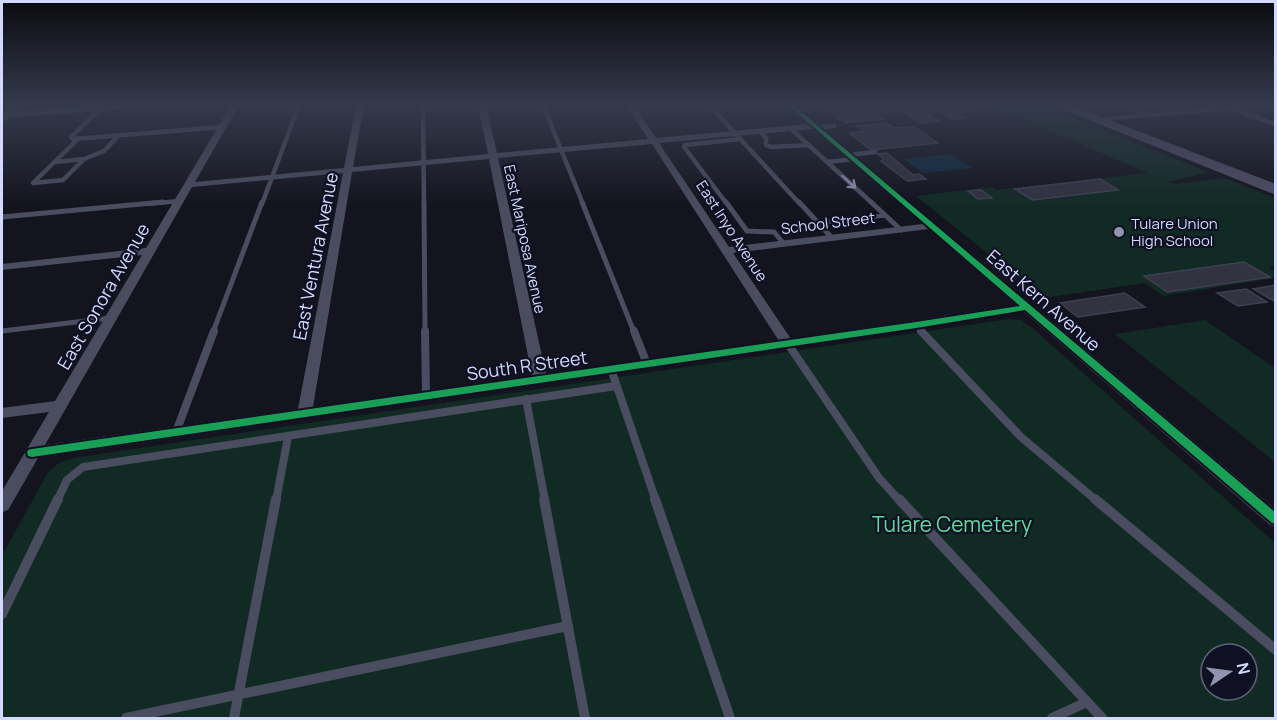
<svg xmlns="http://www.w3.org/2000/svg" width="1277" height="720" viewBox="0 0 1277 720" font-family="Manrope,sans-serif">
<rect width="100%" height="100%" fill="#14141e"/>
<!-- green -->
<path fill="#122a24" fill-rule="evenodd" d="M1025 105H1040L1208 172 1169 182 1173 184 1224 178 1275 198V266L1268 267 1275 272V278L1163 296 1145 283 1043 298 916 196 992 187 996 190 1148 173 1000 110Z
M1009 319 1020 320 1030 326 1275 543V718H2V556L48 472 59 463 73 458ZM1211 654H1247V690H1211Z
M1205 320 1275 368V462L1115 334Z"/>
<!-- water -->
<path fill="#0d2a3d" d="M951 154 972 168 923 173 904 159Z"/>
<!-- building -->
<path fill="#323241" stroke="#3e4052" stroke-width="1.5" d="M823 105H866L872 109 884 108 890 113 878 114 885 119 845 123Z
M940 105H955L969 112 958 114 966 118 954 120 936 111 948 109Z
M916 106 939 121 920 123 897 108Z
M886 123 894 128 914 127 938 143 871 150 849 133 863 131 856 126Z
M887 153 913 175 919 174 926 179 907 181 881 161 884 159 877 154Z
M1100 179 1118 190 1032 200 1015 189Z
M981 190 992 198 978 199 968 191Z
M1244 262 1270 277 1167 292 1144 276Z
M1276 285 1274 301 1253 289Z
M1246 289 1267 302 1238 306 1217 293Z
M1125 293 1145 307 1078 317 1060 303Z"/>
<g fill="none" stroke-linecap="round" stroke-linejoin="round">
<!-- service-far3 -->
<path stroke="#494d5f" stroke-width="4.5" d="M423 105 424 204
M543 105 583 204
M709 105 800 204
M1123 105 1147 115
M101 108 71 137 73 139 222 127
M790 128 873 204
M817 128 834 126
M760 131 766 138V145L771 147 808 145
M78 139 33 183 63 180 84 159 104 151 118 136
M849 155 875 152
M55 162 84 159
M827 162 854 159
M147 204 179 201
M262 204 299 105
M727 204 684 147 685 145 741 139"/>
<!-- service-far2 -->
<path stroke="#494d5f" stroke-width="5" d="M424 202 425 332
M582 202 634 332
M726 202 747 231 774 232 784 244
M799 202 832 238
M871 202 901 230
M2 217 163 202
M818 223 885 215
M916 325 923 332
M2 331 110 318
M213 332 262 202"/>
<!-- service-far1 -->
<path stroke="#494d5f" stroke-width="8" d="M425 331 426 396
M634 331 647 364
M921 331 1021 437 1097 501
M788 344 879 478 900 501
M611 369 656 501
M526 399 545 501
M176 432 214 331
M57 501 67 480 83 467 616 386
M276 501 288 437"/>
<!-- service -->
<path stroke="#494d5f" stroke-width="10" d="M544 499 585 718
M655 499 730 718
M899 499 1102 718
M1095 499 1276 650
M2 614 58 499
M126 718 568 626
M234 718 276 499
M1052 718 1087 702"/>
<!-- minor -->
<path fill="#494d5f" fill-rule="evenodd" d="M11 105H19L5 121H2V115Z
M231 105H239L195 182 344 168 356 105H364L353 167 488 154 478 105H486L497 153 648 139 626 105H634L656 138 808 124 786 105H795L1276 510V527L1270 525 1023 311 788 348 38 458 8 510 2 512V491L49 412 2 418V408L55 401 142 255 2 270V264L146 248ZM813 129 923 224 729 247 659 143ZM652 144 779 341 546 374 498 158ZM489 159 532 376 313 407 352 172ZM343 173 298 409 45 445 192 187ZM929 229 1016 305 791 339 733 253Z
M1231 105H1260L1241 109 1276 122V127L1230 110 1096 122 1092 120 1096 118Z"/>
<!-- secondary -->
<path fill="#4b5065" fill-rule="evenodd" d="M91 105H141L136 108 2 118V112Z"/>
<!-- primary -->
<path fill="#504d65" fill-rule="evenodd" d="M1052 105H1070L1276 184V195Z"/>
<defs>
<path id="cycleway" d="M788 105H793L1276 513V524L1272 523 1025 310 916 328 32 457 28 456 27 453 28 450 32 449 916 322 1020 306Z"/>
</defs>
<!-- cycleway casing -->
<use href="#cycleway" stroke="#0f1123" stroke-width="4"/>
<!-- cycleway -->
<use href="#cycleway" fill="#1a9f57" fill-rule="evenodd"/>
</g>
<!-- one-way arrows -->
<defs><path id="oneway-shaft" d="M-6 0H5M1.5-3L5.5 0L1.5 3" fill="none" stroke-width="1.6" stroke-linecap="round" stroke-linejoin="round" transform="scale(1.5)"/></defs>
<use stroke="#8e93ae" href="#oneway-shaft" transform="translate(849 182) rotate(42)"/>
<!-- sky -->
<linearGradient id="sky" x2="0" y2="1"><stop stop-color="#0b0b10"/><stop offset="0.51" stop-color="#343a4c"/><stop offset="1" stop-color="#343a4c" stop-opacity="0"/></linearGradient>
<rect width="1277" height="206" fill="url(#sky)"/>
<!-- markers -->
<circle fill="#9094af" stroke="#0f1123" stroke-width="2" cx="1119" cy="232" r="6"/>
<g text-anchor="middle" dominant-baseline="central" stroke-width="4.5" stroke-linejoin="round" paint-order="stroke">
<!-- far-street labels -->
<g font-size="15" fill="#d3d9fd" stroke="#0f1123">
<text transform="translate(828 223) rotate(-7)">School Street</text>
<text transform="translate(732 231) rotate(57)">East Inyo Avenue</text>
<text transform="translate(525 239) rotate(78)">East Mariposa Avenue</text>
</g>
<!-- far-poi labels -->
<g font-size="15" fill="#d3d9fd" stroke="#0f1123" text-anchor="start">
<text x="1131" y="223">Tulare Union<tspan x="1131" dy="17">High School</tspan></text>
</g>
<!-- street labels -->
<g font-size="18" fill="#d3d9fd" stroke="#0f1123">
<text transform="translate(315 256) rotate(-79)">East Ventura Avenue</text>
<text transform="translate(103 296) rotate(-60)">East Sonora Avenue</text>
<text transform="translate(1044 300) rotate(41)">East Kern Avenue</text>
<text transform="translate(527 365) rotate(-8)">South R Street</text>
</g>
<!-- near-park labels -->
<g font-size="21" fill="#62da9d" stroke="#0f1123">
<text x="952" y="524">Tulare Cemetery</text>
</g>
</g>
<!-- border -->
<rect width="1277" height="720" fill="none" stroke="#d3d9fd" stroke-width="6"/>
<!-- north arrow -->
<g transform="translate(1229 672) rotate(77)"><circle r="28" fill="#0f1123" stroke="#5d617a" stroke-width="1.5"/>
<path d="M0-4.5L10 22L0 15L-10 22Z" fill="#9094af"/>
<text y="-9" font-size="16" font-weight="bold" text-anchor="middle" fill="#d3d9fd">N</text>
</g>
</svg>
